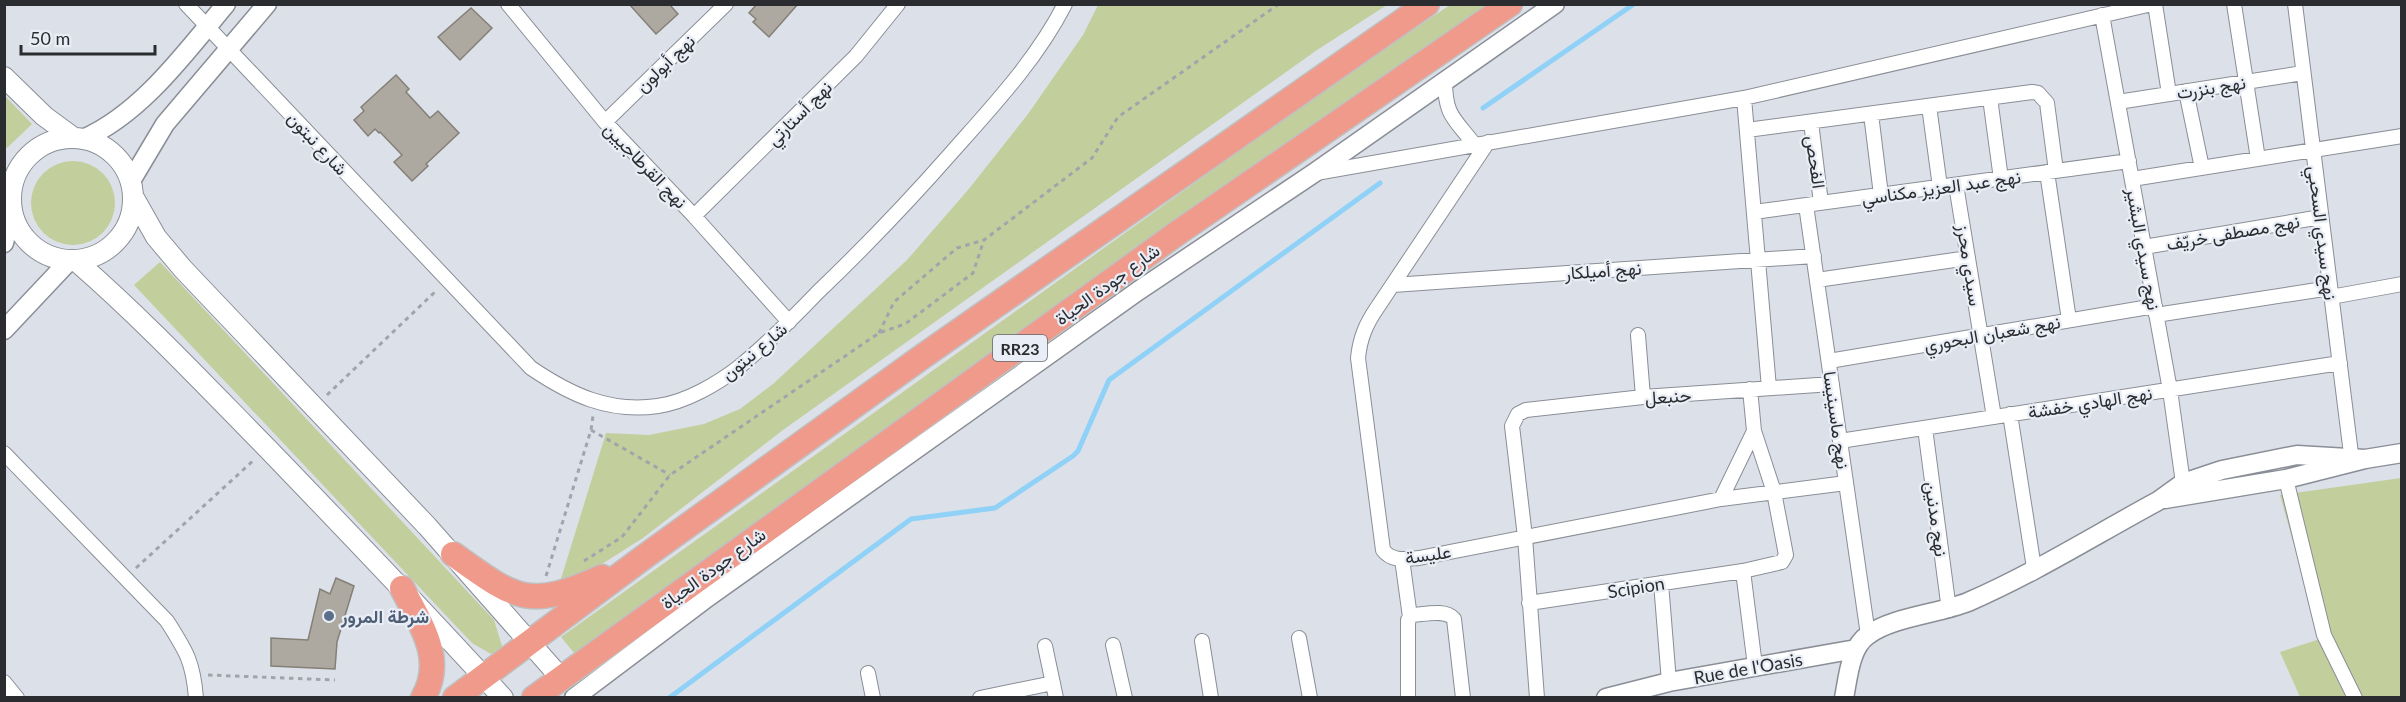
<svg xmlns="http://www.w3.org/2000/svg" width="2406" height="702" viewBox="0 0 2406 702" font-family="Lato,Vazirmatn,sans-serif">
<rect width="100%" height="100%" fill="#dce0e9"/>
<!-- green -->
<path fill="#c2ce9c" d="M1098 5H1387L1317 50 783 430 643 538 583 576 560 582 606 433 649 435 704 424 740 409 773 384 907 260 968 190 1028 114 1083 35Z
M1450 5H1499L580 660 561 637 1337 81Z
M5 96 32 124 7 148 4 146Z
M31 203a42 42 0 1 1 84 0a42 42 0 1 1-84 0Z
M160 262 494 620 503 649 491 654 472 643 134 285Z
M2401 478V697H2300L2280 652 2320 639 2280 495Z"/>
<g fill="none" stroke-linecap="round" stroke-linejoin="round">
<!-- stream -->
<path stroke="#8fd1f7" stroke-width="5" d="M1483 108 1634 4
M669 698 911 519 995 508 1073 456 1078 451 1109 380 1380 183"/>
</g>
<!-- building -->
<path fill="#aea9a0" stroke="#847f77" stroke-width="1.5" d="M629 4H669L678 14 656 34Z
M757 4H798L769 37 753 22 756 19 749 13Z
M471 8 492 28 460 60 438 37Z
M396 75 409 89 406 92 430 118 438 111 459 133 426 164 428 166 412 181 394 162 402 155 380 132 379 133 375 129 368 136 354 120 364 111 361 107Z
M336 578 354 586 337 642 335 669 271 666V638L308 640 320 589 330 594Z"/>
<g fill="none" stroke-linecap="round" stroke-linejoin="round">
<defs>
<path id="minor" d="M186 4 531 368C571 395 609 413 658 406 686 402 717 384 739 367 767 344 793 318 818 292 865 247 910 200 953 151 993 106 1037 59 1065 4
M508 4 605 122 694 216 789 322
M2155 4 2169 94
M2234 4 2258 159
M2295 4 2352 462
M2102 15 2170 390 2183 483
M1445 80C1445 116 1454 118 1474 144
M2186 91 2202 168
M1744 98 1769 388
M1990 98 2001 179
M2118 102 2303 73
M1929 106 1940 187
M1871 114 1881 195
M605 122 726 4
M1811 122 1821 203
M1747 130 2032 92 2038 93 2047 103 2056 171
M1488 142 1377 308C1366 324 1360 338 1358 358L1383 550C1392 562 1406 559 1419 558L1721 499 1846 483
M2047 172 2069 320
M1316 173 1744 98 2152 4
M2132 179 2402 136
M1956 185 1994 417
M1806 205 1868 635
M1754 212 2129 161
M694 216 856 56 898 4
M2144 247 2321 217
M1817 280 1968 258
M1393 285 1814 256
M2331 297 2402 284
M2156 315 2330 288
M1638 335 1643 397
M1829 361 2155 306
M2010 414 2034 568
M1925 428 1949 610
M1840 441 2340 363
M4 453 167 621C186 651 193 661 196 698
M2286 479 2324 635 2355 698
M1721 499 1754 431
M1402 559 1410 617
M1743 571 1755 666
M1661 583 1669 682
M1529 603 1743 571 1782 562 1786 555 1774 492 1754 431 1750 389
M1299 638 1310 698
M1202 641 1211 698
M1113 645 1125 698
M1045 646 1056 698
M868 673 873 698
M4 682 17 698
M980 698 1053 683
M1408 698V620L1413 615C1426 614 1446 609 1454 619L1463 698
M1537 698 1525 537 1512 426 1518 414 1526 410 1643 397 1832 384"/>
<path id="tertiary" d="M83 139C141 114 186 52 226 4
M131 181 165 124 267 4
M4 243 12 209
M4 330 69 261
M2165 499 2286 479 2365 459 2402 453
M574 698 704 600 1138 291 1314 173 1555 4
M1606 698 1669 682 1856 649
M1844 698C1848 678 1850 647 1868 635 1892 617 1938 614 1968 602 2033 574 2095 535 2158 501L2183 483 2222 470 2297 455 2365 459"/>
<path id="secondary" d="M4 77 44 116 74 138
M11 199a61 61 0 1 1 122 0a61 61 0 1 1-122 0Z
M134 198 156 237 183 269 427 526 560 677
M76 261C144 320 205 385 268 449 347 531 426 613 503 698"/>
<path id="trunk" d="M453 554C515 598 527 611 602 577
M402 588C420 623 446 659 423 698
M455 698 644 557 919 359 1427 4
M534 698 1176 234 1510 4"/>
</defs>
<!-- minor casing -->
<use href="#minor" stroke="#8a8e96" stroke-width="16"/>
<!-- tertiary casing -->
<use href="#tertiary" stroke="#8a8e96" stroke-width="21"/>
<!-- secondary casing -->
<use href="#secondary" stroke="#8a8e96" stroke-width="22"/>
<!-- trunk casing -->
<use href="#trunk" stroke="#bfc0c1" stroke-width="27"/>
<!-- path -->
<path stroke="#a1a4ab" stroke-width="3" stroke-dasharray="4.5 4.5" stroke-linecap="butt" d="M879 333 894 302 957 248 984 240 1092 158 1118 117 1279 4
M327 395 437 290
M591 430 670 475
M584 561 622 537 670 475 879 333 905 324 973 273 984 240
M136 568 255 459
M546 576 591 430 593 416
M208 675 335 680"/>
<!-- minor -->
<use href="#minor" stroke="#fff" stroke-width="14"/>
<!-- tertiary -->
<use href="#tertiary" stroke="#fff" stroke-width="18"/>
<!-- secondary -->
<use href="#secondary" stroke="#fff" stroke-width="20"/>
<!-- trunk -->
<use href="#trunk" stroke="#f09a8b" stroke-width="24"/>
</g>
<!-- markers -->
<circle fill="#5c6f8a" stroke="#e9edf6" stroke-width="2" cx="329" cy="616" r="6"/>
<g text-anchor="middle" dominant-baseline="central" stroke-width="4.5" stroke-linejoin="round" paint-order="stroke">
<!-- shield labels -->
<rect fill="#e9edf6" stroke="#63666b" stroke-width="1.5" x="993" y="335" width="54" height="26" rx="4.5"/>
<g font-size="16" font-weight="bold" fill="#2a2c2f">
<text x="1020" y="348">RR23</text>
</g>
<!-- street labels -->
<g font-size="18" fill="#2a2c2f" stroke="#e9edf6">
<text transform="translate(665 63) rotate(-44)">نهج أبولون</text>
<text transform="translate(2211 87) rotate(-9)">نهج بنزرت</text>
<text transform="translate(799 113) rotate(-45)">نهج أستارتي</text>
<text transform="translate(318 143) rotate(47)">شارع نبتون</text>
<text transform="translate(1816 162) rotate(82)">الفحص</text>
<text transform="translate(646 165) rotate(46)">نهج القرطاجيين</text>
<text transform="translate(1941 187) rotate(-8)">نهج عبد العزيز مكناسي</text>
<text transform="translate(2233 232) rotate(-10)">نهج مصطفى خريّف</text>
<text transform="translate(2323 233) rotate(83)">نهج سيدي السحبي</text>
<text transform="translate(2144 249) rotate(80)">نهج سيدي البشير</text>
<text transform="translate(1970 265) rotate(81)">سيدي محرز</text>
<text transform="translate(1603 270) rotate(-4)">نهج أميلكار</text>
<text transform="translate(1107 284) rotate(-36)">شارع جودة الحياة</text>
<text transform="translate(1992 333) rotate(-10)">نهج شعبان البحوري</text>
<text transform="translate(754 351) rotate(-40)">شارع نبتون</text>
<text transform="translate(1668 396) rotate(-4)">حنبعل</text>
<text transform="translate(2090 402) rotate(-9)">نهج الهادي خفشة</text>
<text transform="translate(1837 420) rotate(82)">نهج ماسينيسا</text>
<text transform="translate(1937 519) rotate(82)">نهج مدنين</text>
<text transform="translate(1428 554) rotate(-8)">عليسة</text>
<text transform="translate(713 568) rotate(-36)">شارع جودة الحياة</text>
<text transform="translate(1636 587) rotate(-9)">Scipion</text>
<text transform="translate(1748 668) rotate(-10)">Rue de l'Oasis</text>
</g>
<!-- service labels -->
<g font-size="18" font-weight="bold" fill="#4e5e75" stroke="#e9edf6" text-anchor="start">
<text x="341" y="616">شرطة المرور</text>
</g>
</g>
<!-- border -->
<rect width="2406" height="702" fill="none" stroke="#2a2c2f" stroke-width="12"/>
<!-- scale -->
<path d="M21 45v9h134v-9" fill="none" stroke="#2a2c2f" stroke-width="3"/>
<text x="30" y="45" font-size="18" fill="#2a2c2f" stroke="#e9edf6" stroke-width="4.5" paint-order="stroke">50 m</text>
</svg>
